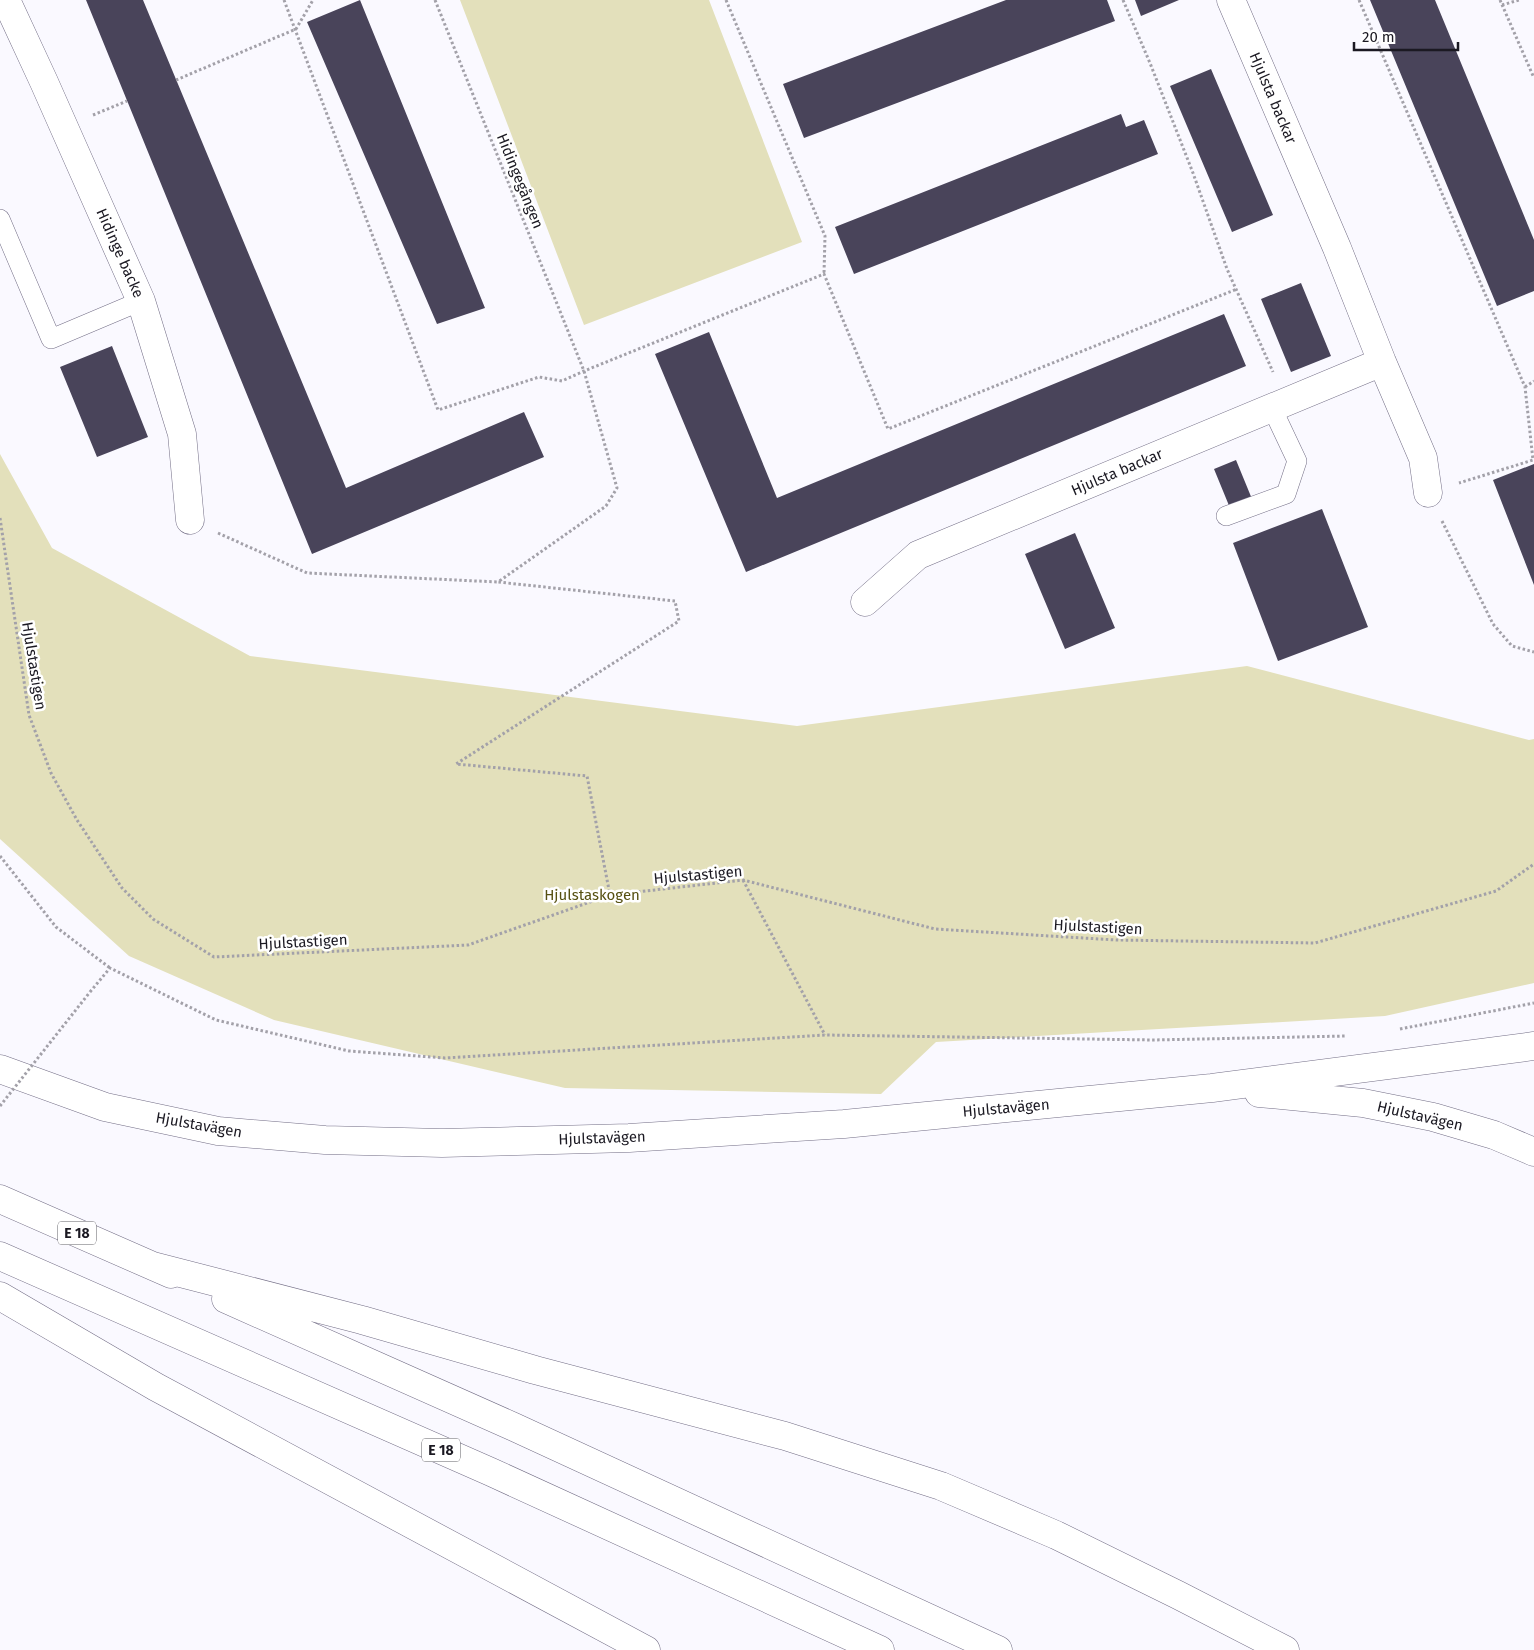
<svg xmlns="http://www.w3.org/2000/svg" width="1534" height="1650" viewBox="0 0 1534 1650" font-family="'Fira Sans',sans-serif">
<rect width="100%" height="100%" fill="#faf9ff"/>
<!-- green -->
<path fill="#e3e0bb" d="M460 0H709L802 242 584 325Z
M0 454 52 548 250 656 797 726 1247 666 1529 740 1534 739V983L1385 1016 936 1042 881 1094 565 1088 274 1020 129 956 0 839Z"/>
<!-- building -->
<path fill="#49445a" d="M86 0H143L346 488 524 412 544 457 312 554Z
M360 0 485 308 437 324 307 22Z
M1006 0H1107L1115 21 804 138 783 84Z
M1135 0H1179L1141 16Z
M1370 0H1435L1534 240V291L1497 306Z
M1211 69 1273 215 1232 232 1170 86Z
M1121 114 1126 127 1144 120 1158 154 854 274 835 227Z
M1301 283 1331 356 1291 372 1261 299Z
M1224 314 1246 366 746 572 655 354 709 332 777 498Z
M112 346 148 437 97 457 60 367Z
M1236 460 1252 499 1230 508 1214 469Z
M1534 464V585L1493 480Z
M1322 509 1368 627 1278 661 1233 543Z
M1075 533 1115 628 1065 649 1025 554Z"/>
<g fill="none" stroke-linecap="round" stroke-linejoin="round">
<defs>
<path id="service" d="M0 219 51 339 141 301
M1226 516 1286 494 1297 461 1272 408"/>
<path id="minor" d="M6 0 44 82 141 301 182 434 190 520
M1231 0 1337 248 1382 362 1423 458 1428 493
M865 602 918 555 1382 362"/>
<path id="secondary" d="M0 1069 105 1107 218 1131 325 1140 442 1143 629 1138 844 1124 1212 1088 1534 1046
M1259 1093 1363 1103 1433 1117 1494 1135 1534 1152"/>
<path id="motorway" d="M0 1199 171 1274
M0 1256 491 1472 880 1650
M153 1266 362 1320 535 1370 785 1436 941 1486 1056 1535 1178 1595 1285 1650
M0 1296 156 1387 646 1650
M226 1299 514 1427 998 1650"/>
</defs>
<!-- service casing -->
<use href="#service" stroke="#736e86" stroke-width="20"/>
<!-- minor casing -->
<use href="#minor" stroke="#736e86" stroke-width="29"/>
<!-- secondary casing -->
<use href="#secondary" stroke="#736e86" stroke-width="29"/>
<!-- motorway casing -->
<use href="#motorway" stroke="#736e86" stroke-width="29"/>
<!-- path -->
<path stroke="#a3a1a9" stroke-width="3" stroke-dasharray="2.5 2.5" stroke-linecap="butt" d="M284 0 438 410 539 377 562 381 584 371 824 274 888 429 1237 289
M435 0 584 371 617 488 606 506 498 582 675 601 679 621 456 764 587 776 610 895
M726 0 825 236 824 274
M1123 0 1150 63 1193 173 1227 269 1273 372
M1359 0 1525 387 1533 460 1459 483
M1500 0 1534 78
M1502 5 1519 0
M176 80 296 29 313 0
M93 115 127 101
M1525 387 1534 381
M0 518 29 715 51 773 77 820 122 888 153 919 214 957 468 945 610 895 743 880 935 929 1116 940 1315 943 1496 891 1534 864
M1442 521 1493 624 1512 646 1534 652
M218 533 307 573 498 582
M0 856 56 927 110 968
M743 880 825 1035
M90 992 110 968 216 1020 349 1051 445 1058 825 1035 1153 1040 1347 1036
M1400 1029 1534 1003"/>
<!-- service -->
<use href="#service" stroke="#fff" stroke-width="19"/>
<!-- minor -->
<use href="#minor" stroke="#fff" stroke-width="28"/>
<!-- secondary -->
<use href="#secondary" stroke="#fff" stroke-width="28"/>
<!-- motorway -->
<use href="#motorway" stroke="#fff" stroke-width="28"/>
<!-- path-bridge -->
<path stroke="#a3a1a9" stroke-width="3" stroke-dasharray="2.5 2.5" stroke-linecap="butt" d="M0 1106 90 992"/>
</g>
<g text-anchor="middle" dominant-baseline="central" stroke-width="5" stroke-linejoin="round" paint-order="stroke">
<!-- shield labels -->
<g fill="#fff" stroke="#5f5e64" stroke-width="1">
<rect x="58" y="1221.5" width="38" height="23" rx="4"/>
<rect x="422" y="1438.5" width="38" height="23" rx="4"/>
</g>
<g font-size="14" font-weight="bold" fill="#1b1922">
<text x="77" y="1233">E 18</text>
<text x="441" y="1450">E 18</text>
</g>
<!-- street labels -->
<g font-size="15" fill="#1b1922" stroke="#fff">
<text transform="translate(1273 98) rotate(67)">Hjulsta backar</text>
<text transform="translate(520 181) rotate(68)">Hidingegången</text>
<text transform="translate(120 253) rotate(66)">Hidinge backe</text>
<text transform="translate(1117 472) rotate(-23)">Hjulsta backar</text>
<text transform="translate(34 666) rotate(81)">Hjulstastigen</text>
<text transform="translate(698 875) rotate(-5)">Hjulstastigen</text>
<text transform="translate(1098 927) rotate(3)">Hjulstastigen</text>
<text transform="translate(303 942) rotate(-3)">Hjulstastigen</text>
<text transform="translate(1006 1108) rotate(-5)">Hjulstavägen</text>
<text transform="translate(1420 1116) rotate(13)">Hjulstavägen</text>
<text transform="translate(199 1125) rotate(10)">Hjulstavägen</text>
<text transform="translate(602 1138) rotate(-2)">Hjulstavägen</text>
</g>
<!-- park labels -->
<g font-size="15" fill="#565011" stroke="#fff">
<text x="592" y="895">Hjulstaskogen</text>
</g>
</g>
<!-- scale -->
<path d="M1354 42v8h104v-8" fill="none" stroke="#1b1922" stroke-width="2.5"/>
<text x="1362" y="42" font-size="15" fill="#1b1922" stroke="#ffffff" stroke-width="4" paint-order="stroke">20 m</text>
</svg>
